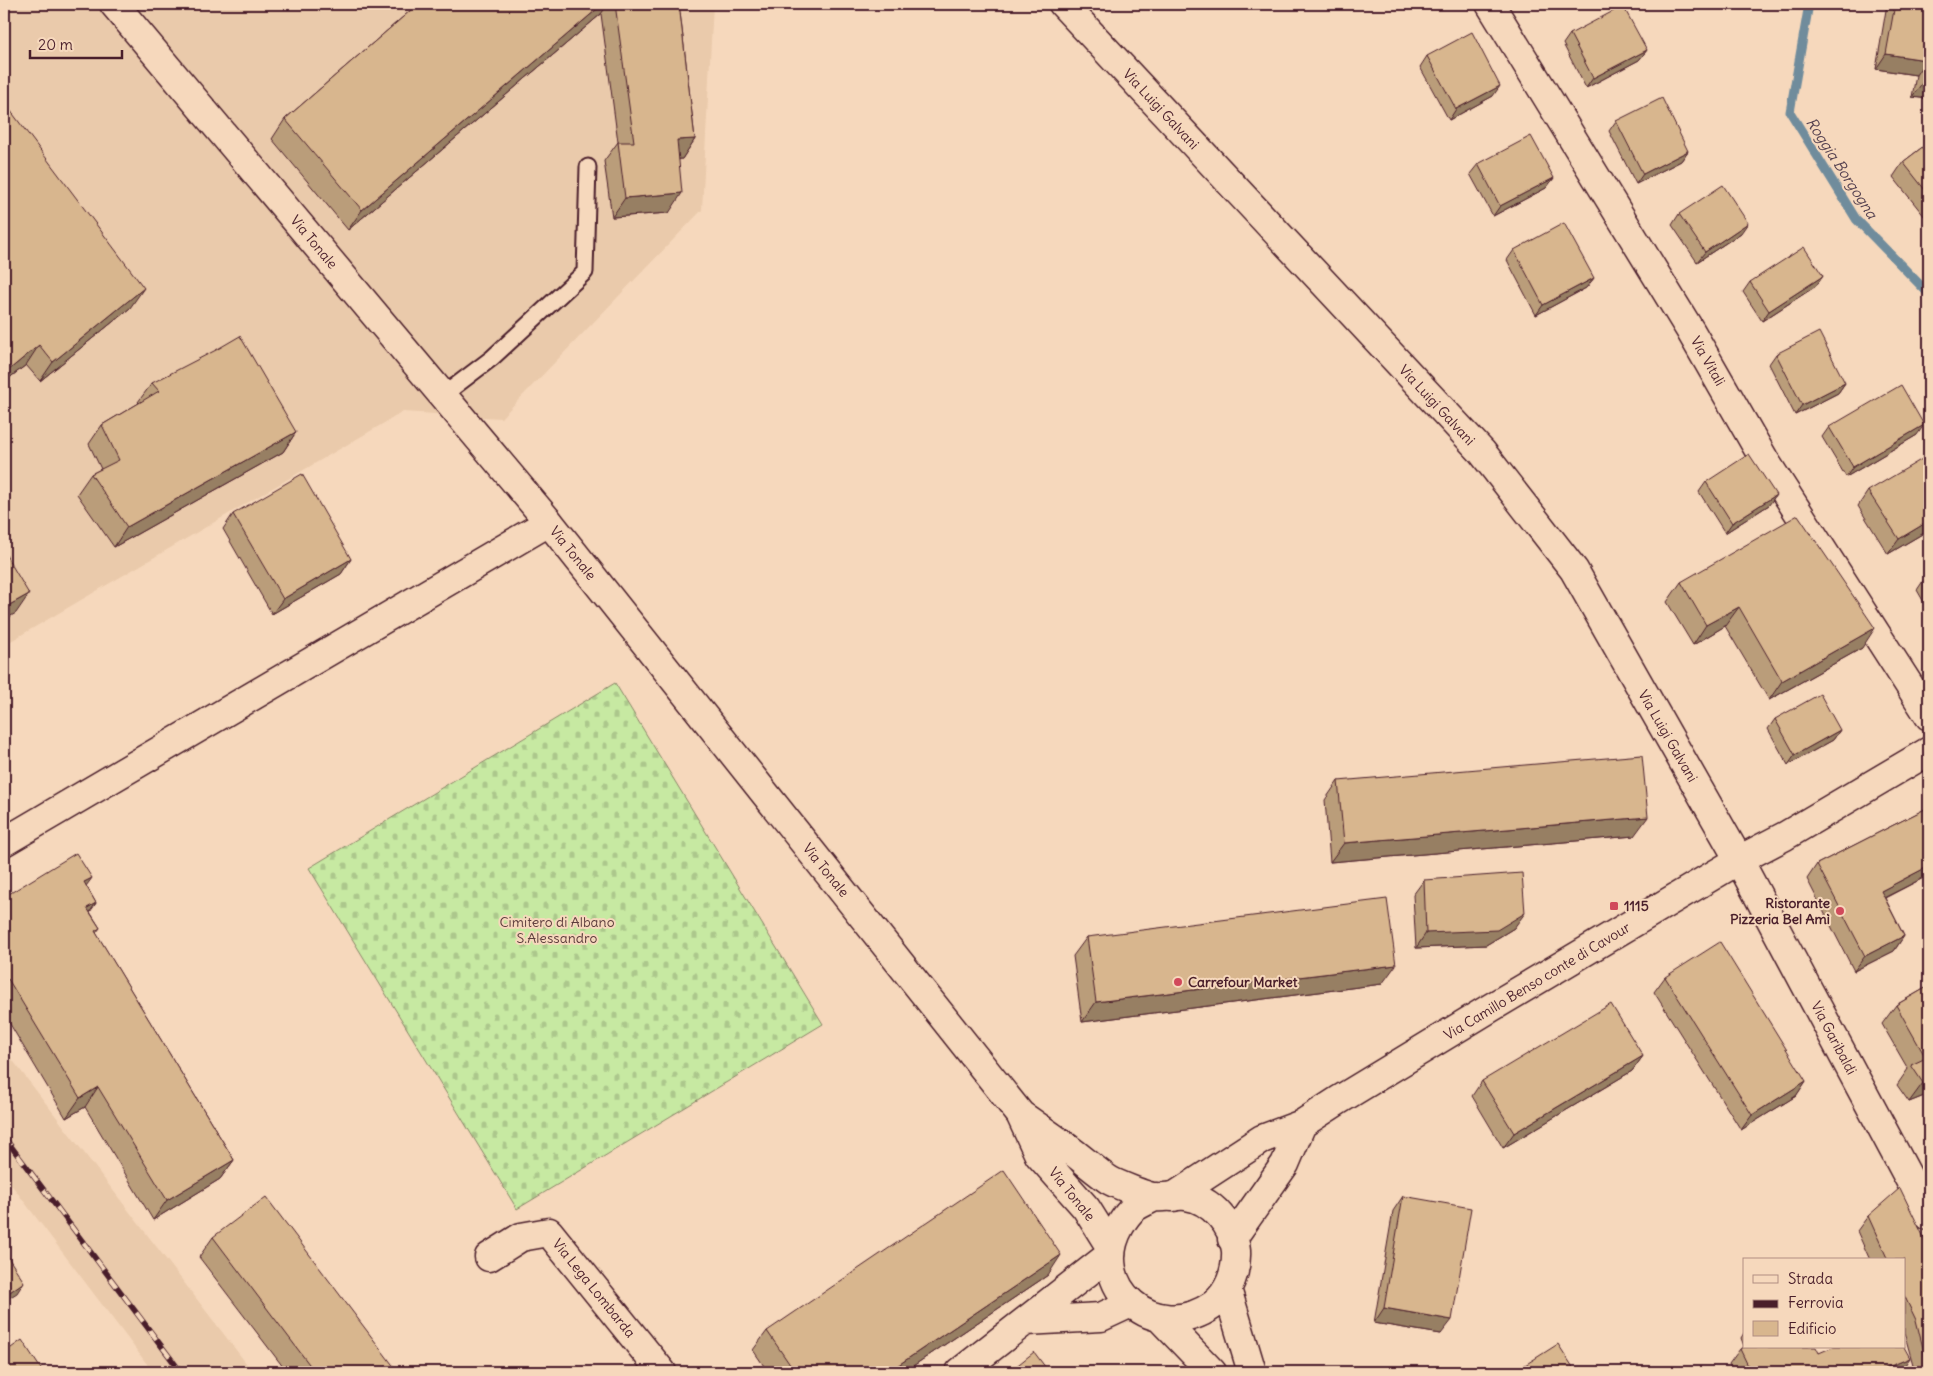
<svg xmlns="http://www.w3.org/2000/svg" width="1933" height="1376" viewBox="0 0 1933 1376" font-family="Delius,sans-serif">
<defs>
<pattern id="cemetery-stones" width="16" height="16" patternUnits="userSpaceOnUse" patternTransform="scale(1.25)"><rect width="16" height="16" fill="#c7e9a2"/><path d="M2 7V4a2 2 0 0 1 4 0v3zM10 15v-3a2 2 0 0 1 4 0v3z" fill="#acc78c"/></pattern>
</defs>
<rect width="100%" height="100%" fill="#f6d8bc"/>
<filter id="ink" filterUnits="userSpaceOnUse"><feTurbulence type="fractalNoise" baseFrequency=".02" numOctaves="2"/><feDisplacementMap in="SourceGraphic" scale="10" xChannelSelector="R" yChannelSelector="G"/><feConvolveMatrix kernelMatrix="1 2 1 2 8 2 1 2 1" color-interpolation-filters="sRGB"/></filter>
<g filter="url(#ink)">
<!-- built -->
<path fill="#eacaab" d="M4 4H713L702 210 501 418 403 412 4 645Z
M4 1049 253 1372H153L4 1175Z"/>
<!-- cemetery -->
<path fill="url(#cemetery-stones)" stroke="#888466" d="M615 683 823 1024 517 1209 309 868Z"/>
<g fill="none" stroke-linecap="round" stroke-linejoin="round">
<!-- stream -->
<path stroke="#708c9c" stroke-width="9" d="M1809 4 1790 112 1856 219 1929 294"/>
<defs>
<path id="service" d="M442 396 492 358 585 272 588 167"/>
<path id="minor" d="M1063 4 1482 452 1574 570 1739 860 1929 1216
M1490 4 1690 330 1764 459 1929 716
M4 842 549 522
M489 1257 521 1237 549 1232 662 1372
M1026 1321 1101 1317 1131 1303
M960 1372 1111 1254"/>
<path id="tertiary" d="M1173 1197 1262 1139 1302 1124 1339 1100 1492 1007 1739 860 1785 836 1929 751
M1232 1239 1285 1164 1302 1124"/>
<path id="secondary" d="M114 4 549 522 1020 1114 1039 1155 1086 1208 1111 1248
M1021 1115C1038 1127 1056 1139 1073 1152 1085 1161 1097 1172 1109 1180 1116 1184 1148 1197 1155 1197 1165 1198 1176 1195 1186 1196 1211 1199 1234 1226 1236 1251 1237 1271 1229 1293 1213 1305 1155 1346 1086 1286 1120 1226 1124 1219 1128 1213 1134 1208 1140 1204 1147 1201 1154 1197
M1227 1289 1252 1372
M1160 1318 1212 1372"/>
</defs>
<!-- service casing -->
<use href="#service" stroke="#4a1f2b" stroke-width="19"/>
<!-- minor casing -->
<use href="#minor" stroke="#4a1f2b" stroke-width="31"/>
<!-- tertiary casing -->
<use href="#tertiary" stroke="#4a1f2b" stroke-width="31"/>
<!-- secondary casing -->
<use href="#secondary" stroke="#4a1f2b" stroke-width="31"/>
<!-- service -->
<use href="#service" stroke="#f6d8bc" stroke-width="15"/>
<!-- minor -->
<use href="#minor" stroke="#f6d8bc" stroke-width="28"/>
<!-- tertiary -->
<use href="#tertiary" stroke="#f6d8bc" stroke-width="28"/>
<!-- secondary -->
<use href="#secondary" stroke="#f6d8bc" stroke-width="28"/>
<defs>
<path id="rail" d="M4 1137 181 1372"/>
</defs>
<!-- rail casing -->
<use href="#rail" stroke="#4a1f2b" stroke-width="5.5"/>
<!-- rail -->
<use href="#rail" stroke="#f6d8bc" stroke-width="4" stroke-dasharray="11" stroke-linecap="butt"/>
</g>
<!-- wall -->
<path fill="#ba9d7a" stroke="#4a1f2b" d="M418 4H679L695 139 682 159H679L669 213 612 217 604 161 618 142 601 14 348 230 272 139 285 119Z
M1887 4H1929V99L1912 97 1916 75 1876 69Z
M1570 34 1647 50 1639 60 1586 88 1563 44Z
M1427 56 1493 96 1449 120 1420 67Z
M4 102 130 308 40 381 26 365 4 382Z
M1616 121 1688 151 1681 161 1636 184 1609 131Z
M1929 142V222L1893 177 1903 162Z
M1478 164 1554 178 1546 188 1493 216 1470 174Z
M1679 214 1741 233 1697 262 1672 225Z
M1514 250 1594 278 1586 288 1536 315 1507 260Z
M1823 276 1816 286 1762 321 1743 292 1750 282Z
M1776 354 1845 383 1838 393 1795 415 1769 364Z
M152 383 296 432 283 452 114 547 77 494 91 474 101 469 89 444 102 425 139 403 138 402Z
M1829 427 1917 435 1846 477 1822 437Z
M1706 482 1769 505 1725 533 1699 492Z
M1868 491 1929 530 1888 554 1858 506Z
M233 514 351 559 341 574 272 614 223 529Z
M1929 574V611L1917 590 1927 575Z
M1681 582 1862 648 1769 700 1725 626 1693 645 1667 602Z
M1775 719 1840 730 1833 740 1788 765 1768 729Z
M1338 781 1634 836 1330 862 1325 800Z
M1929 807V875L1885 898 1904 936 1894 951 1854 971 1807 879 1817 864Z
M1424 880 1514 928 1486 945 1416 948 1413 895Z
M86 886 96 903 90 912 100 928 96 933 234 1160 220 1179 153 1220 85 1107 66 1118 4 1014V897Z
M1087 937 1382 984 1082 1022 1073 956Z
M1665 977 1806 1081 1796 1096 1741 1130 1654 992Z
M1929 986V1094L1909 1102 1897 1085 1908 1069 1882 1024 1896 1005Z
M1643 1056 1632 1071 1503 1148 1472 1096 1482 1081Z
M1403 1196 1441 1334 1374 1323 1393 1211Z
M1868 1216 1929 1248V1372H1915L1904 1332V1260H1870L1857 1231Z
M213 1237 398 1372H287L199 1257Z
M1048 1275 904 1372H768L753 1350 767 1331Z
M1744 1333V1346L1741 1338Z
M1740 1349 1819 1353 1900 1372H1733L1729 1364Z"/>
<!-- shaded-wall -->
<path fill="#977f63" stroke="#4a1f2b" d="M603 4H608L601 14 348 230 362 210Z
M1647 50 1639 60 1586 88 1593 78Z
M1886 54 1926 60 1916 75 1876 69Z
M1923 82 1929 83V99L1912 97Z
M1500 86 1493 96 1449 120 1456 109Z
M695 139 682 159 663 160 677 140Z
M1688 151 1681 161 1636 184 1643 174Z
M1554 178 1546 188 1493 216 1500 206Z
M682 193 669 213 612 217 625 198Z
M1748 223 1741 233 1697 262 1705 252Z
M1823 276 1816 286 1762 321 1769 311Z
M1594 278 1586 288 1536 315 1543 305Z
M144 288 130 308 40 381 53 362Z
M39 345 26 365 4 382V374Z
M1845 383 1838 393 1795 415 1802 405Z
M1924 425 1917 435 1846 477 1853 467Z
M296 432 283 452 114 547 127 527Z
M1776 495 1769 505 1725 533 1732 523Z
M1929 521V530L1888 554 1899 539Z
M351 559 341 574 272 614 283 599Z
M29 594 16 613 4 620V608Z
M1739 607 1725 626 1693 645 1706 625Z
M1875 628 1862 648 1769 700 1782 681Z
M1840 730 1833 740 1788 765 1795 755Z
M1648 817 1634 836 1330 862 1344 843Z
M1929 866V875L1870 905 1881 891Z
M92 878 78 897 84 882Z
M96 903 83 922 87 908Z
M1525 913 1514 928 1486 945 1416 948 1426 933Z
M1904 936 1894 951 1854 971 1865 956Z
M1396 965 1382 984 1082 1022 1096 1002Z
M1643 1056 1632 1071 1503 1148 1514 1133Z
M1929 1080V1094L1909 1102 1923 1083Z
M1806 1081 1796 1096 1741 1130 1752 1115Z
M98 1087 85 1107 66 1118 80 1098Z
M234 1160 220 1179 153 1220 167 1200Z
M1061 1255 1048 1275 904 1372H888Z
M24 1282 17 1293 4 1301V1296Z
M1384 1308 1452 1320 1441 1334 1374 1323Z
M1910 1358 1900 1372H1876Z"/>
<!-- building -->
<path fill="#d8b68e" stroke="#4a1f2b" d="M418 4H603L362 210 285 119Z
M615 4H679L695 139 677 140 682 193 625 198 618 142H634Z
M1895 4H1929V83L1923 82 1926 60 1886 54Z
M1623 6 1647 50 1593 78 1570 34Z
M1472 32 1500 86 1456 109 1427 56Z
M1662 98 1688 151 1643 174 1616 121Z
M4 102 144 288 53 362 39 345 4 374Z
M1531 136 1554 178 1500 206 1478 164Z
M1929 142V195L1903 162Z
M1723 185 1748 223 1705 252 1679 214Z
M1564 223 1594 278 1543 305 1514 250Z
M1804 247 1823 276 1769 311 1750 282Z
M1819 332 1845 383 1802 405 1776 354Z
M240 336 296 432 127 527 91 474 119 460 102 425 159 391 152 383 216 350Z
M1901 385 1924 425 1853 467 1829 427Z
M1749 454 1776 495 1732 523 1706 482Z
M1929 455V521L1899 539 1868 491Z
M302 474 351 559 283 599 233 514Z
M1798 515 1875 628 1782 681 1739 607 1706 625 1681 582Z
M4 552 29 594 4 608Z
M1820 694 1840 730 1795 755 1775 719Z
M1642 755 1648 817 1344 843 1338 781Z
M1929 807V866L1881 891 1904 936 1865 956 1817 864Z
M76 853 92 878 84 882 96 903 87 908 100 928 95 931 234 1160 167 1200 98 1087 80 1098 8 979 4 982V897Z
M1522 873 1525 913 1497 930 1426 933 1424 880Z
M1387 899 1396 965 1096 1002 1087 937Z
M1720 942 1806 1081 1752 1115 1665 977Z
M1929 986V1080L1923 1083 1911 1065 1926 1058 1896 1005Z
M1611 1004 1643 1056 1514 1133 1482 1081Z
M1004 1170 1061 1255 888 1372H795L767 1331Z
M1900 1188 1929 1248V1372L1916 1320 1904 1295V1260H1888L1868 1216Z
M1403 1196 1471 1208 1452 1320 1384 1308Z
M266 1197 398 1372H315L213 1237Z
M4 1251 24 1282 4 1296Z
M22 1340 43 1372H4V1353Z
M1558 1344 1576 1372H1514Z
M1744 1347H1816L1819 1353 1833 1347H1904L1910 1358 1876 1372H1751L1740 1349Z
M1034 1352 1049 1372H1009Z"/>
</g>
<!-- markers -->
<g fill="#d1495b" stroke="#f6d8bc" stroke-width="2">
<rect x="1609" y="901" width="10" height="10" rx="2.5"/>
<circle cx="1840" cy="911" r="5"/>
<circle cx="1178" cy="982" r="5"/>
</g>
<g text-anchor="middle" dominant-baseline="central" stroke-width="4" stroke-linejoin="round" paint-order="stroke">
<!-- street labels -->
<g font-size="14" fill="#4a1f2b" stroke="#f6d8bc">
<text transform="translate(1161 109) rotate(47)">Via Luigi Galvani</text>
<text transform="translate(314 242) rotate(50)">Via Tonale</text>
<text transform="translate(1708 361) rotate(60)">Via Vitali</text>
<text transform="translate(1437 405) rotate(47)">Via Luigi Galvani</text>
<text transform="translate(573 553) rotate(51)">Via Tonale</text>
<text transform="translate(1668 736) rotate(60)">Via Luigi Galvani</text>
<text transform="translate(826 870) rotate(51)">Via Tonale</text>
<text transform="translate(1537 981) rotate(-31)">Via Camillo Benso conte di Cavour</text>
<text transform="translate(1834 1038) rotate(62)">Via Garibaldi</text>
<text transform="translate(1072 1194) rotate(51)">Via Tonale</text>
<text transform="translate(594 1288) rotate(51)">Via Lega Lombarda</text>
</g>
<!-- poi labels -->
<g font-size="14" font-weight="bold" fill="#4a1f2b" stroke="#f6d8bc" text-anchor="start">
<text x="1830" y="903" text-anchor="end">Ristorante<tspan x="1830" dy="16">Pizzeria Bel Amì</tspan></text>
<text x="1624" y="906">1115</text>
<text x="1188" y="982">Carrefour Market</text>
</g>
<!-- park labels -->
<g font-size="14" fill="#5d3d3d" stroke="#f6d8bc">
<text x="557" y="922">Cimitero di Albano<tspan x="557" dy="16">S.Alessandro</tspan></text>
</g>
<!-- water labels -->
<g font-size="15" font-style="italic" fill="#574351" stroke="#f6d8bc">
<text transform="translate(1842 168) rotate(57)">Roggia Borgogna</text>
</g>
</g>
<!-- margin -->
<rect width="1933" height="1376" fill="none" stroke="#f6d8bc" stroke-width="20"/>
<rect x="10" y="10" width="1913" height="1356" fill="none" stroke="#4a1f2b" stroke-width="2" filter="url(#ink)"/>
<!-- legend -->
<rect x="1743" y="1258" width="162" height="90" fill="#f6d8bc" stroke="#b18e82"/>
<rect x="1753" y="1275" width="25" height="8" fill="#f6d8bc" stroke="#b18e82"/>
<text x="1788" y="1284" font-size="15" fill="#4a1f2b">Strada</text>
<rect x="1753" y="1300" width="25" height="8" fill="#4a1f2b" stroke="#b18e82"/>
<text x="1788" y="1308" font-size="15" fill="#4a1f2b">Ferrovia</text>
<rect x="1753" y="1321" width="25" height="15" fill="#d8b68e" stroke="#b18e82"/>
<text x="1788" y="1334" font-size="15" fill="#4a1f2b">Edificio</text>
<!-- scale -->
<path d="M30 50v8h92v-8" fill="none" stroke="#4a1f2b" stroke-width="2.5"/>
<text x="38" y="50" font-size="15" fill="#4a1f2b" stroke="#f6d8bc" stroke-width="4" paint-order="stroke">20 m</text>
</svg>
